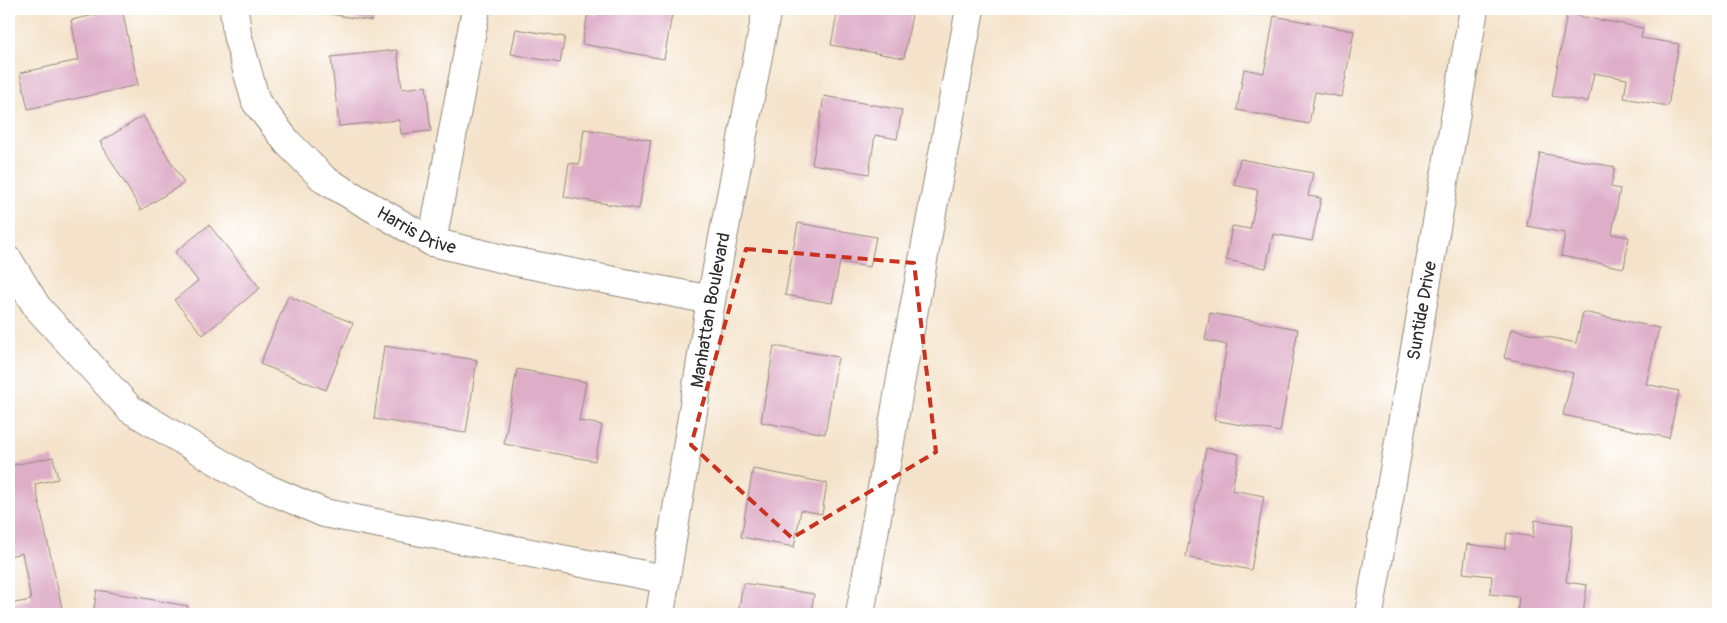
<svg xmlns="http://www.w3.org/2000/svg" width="1727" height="623" viewBox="0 0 1727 623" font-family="Pangolin,sans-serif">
<rect width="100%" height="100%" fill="#fff"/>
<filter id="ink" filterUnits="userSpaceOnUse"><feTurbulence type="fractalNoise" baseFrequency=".02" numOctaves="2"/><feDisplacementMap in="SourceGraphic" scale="10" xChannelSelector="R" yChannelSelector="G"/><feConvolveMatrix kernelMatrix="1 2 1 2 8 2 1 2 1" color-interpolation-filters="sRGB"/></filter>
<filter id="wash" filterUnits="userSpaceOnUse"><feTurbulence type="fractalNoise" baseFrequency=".0096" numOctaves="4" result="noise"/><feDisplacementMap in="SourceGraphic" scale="20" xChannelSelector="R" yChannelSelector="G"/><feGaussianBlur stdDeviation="1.12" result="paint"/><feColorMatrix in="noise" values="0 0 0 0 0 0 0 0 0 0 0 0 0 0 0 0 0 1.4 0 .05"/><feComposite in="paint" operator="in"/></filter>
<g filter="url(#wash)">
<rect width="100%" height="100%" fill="#f4e3ca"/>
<g id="blocks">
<!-- building -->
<path fill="#deadc8" d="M122 9 138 85 28 109 20 73 79 60 71 20Z
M312 9H374L372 21 311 11Z
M600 9H673L664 59 582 44 588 13 598 15Z
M838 9H913L904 58 831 45Z
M1567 14 1643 28 1641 38 1679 44 1668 106 1624 98 1627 79 1594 73 1588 102 1552 96Z
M1274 16 1354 31 1342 97 1315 92 1309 124 1237 110 1244 69 1264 73Z
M516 29 565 37 560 63 511 54Z
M397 50 402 89 426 86 431 131 401 134 399 120 339 126 331 57Z
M824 96 902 110 897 139 875 135 869 174 812 164Z
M143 116 184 183 141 210 100 142Z
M584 129 651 140 639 209 564 197 569 163 579 164Z
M1540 153 1615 167 1611 187 1620 189 1612 234 1629 237 1624 268 1561 256 1565 233 1527 226Z
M1240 159 1313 173 1308 196 1321 198 1312 241 1273 234 1266 268 1226 260 1232 226 1250 229 1258 190 1234 185Z
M798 223 876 237 870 267 840 262 832 303 785 295Z
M209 225 260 288 203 335 174 300 198 281 175 252Z
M288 296 353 323 326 390 260 364Z
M1583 312 1659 328 1646 384 1679 391 1669 438 1563 415 1573 373 1504 358 1511 329 1576 343Z
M1210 313 1298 329 1280 432 1214 420 1227 345 1205 340Z
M384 346 477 360 466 433 374 419Z
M774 346 838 357 825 434 761 422Z
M517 369 586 382 579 421 602 425 595 461 504 444Z
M1206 448 1239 454 1232 490 1264 496 1251 570 1186 557Z
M53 457 58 479 35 484 62 608 53 610 54 614H9V604L31 600 22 553 9 556V466Z
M753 469 827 483 822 514 801 510 794 547 741 537Z
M1535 520 1573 525 1566 582 1587 585 1583 614H1517L1519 597 1490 594 1492 576 1463 573 1467 544 1505 549 1507 533 1533 537Z
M743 583 814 594 811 614H738Z
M97 590 188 606 187 614H93Z
M1182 610 1201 613V614H1181Z"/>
</g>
</g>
<g filter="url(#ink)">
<use href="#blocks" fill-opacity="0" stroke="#90877a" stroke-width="1"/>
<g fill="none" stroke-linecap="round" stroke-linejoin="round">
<defs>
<g id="minor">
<path id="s1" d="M234 9 237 34 256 102 288 143 325 180 432 242 512 261 711 300"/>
<path d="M432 242 476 9"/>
<path d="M9 261 37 307 130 409 252 482 324 513 665 579"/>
<path id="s2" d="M660 614 711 300 767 9"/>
<path d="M860 614 902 373 970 9"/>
<path id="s3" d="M1369 614 1474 9"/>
</g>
</defs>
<!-- minor casing -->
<use href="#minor" stroke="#90877a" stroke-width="30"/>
<!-- minor -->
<use href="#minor" stroke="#fff" stroke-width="28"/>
</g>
</g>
<!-- marked area -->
<path fill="none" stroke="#c8321e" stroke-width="4" stroke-dasharray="10 6" stroke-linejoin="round" d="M746 249 914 263 936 452 792 538 691 445Z"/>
<g text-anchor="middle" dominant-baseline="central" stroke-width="4.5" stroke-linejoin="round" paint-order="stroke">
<!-- street labels -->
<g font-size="18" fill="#2b2b2b" stroke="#fff">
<text stroke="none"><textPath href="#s1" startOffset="305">Harris Drive</textPath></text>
<text stroke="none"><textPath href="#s2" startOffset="308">Manhattan Boulevard</textPath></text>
<text stroke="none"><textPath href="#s3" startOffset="308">Suntide Drive</textPath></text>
</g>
</g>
<!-- margin -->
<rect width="1727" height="623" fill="none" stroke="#fff" stroke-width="30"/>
</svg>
